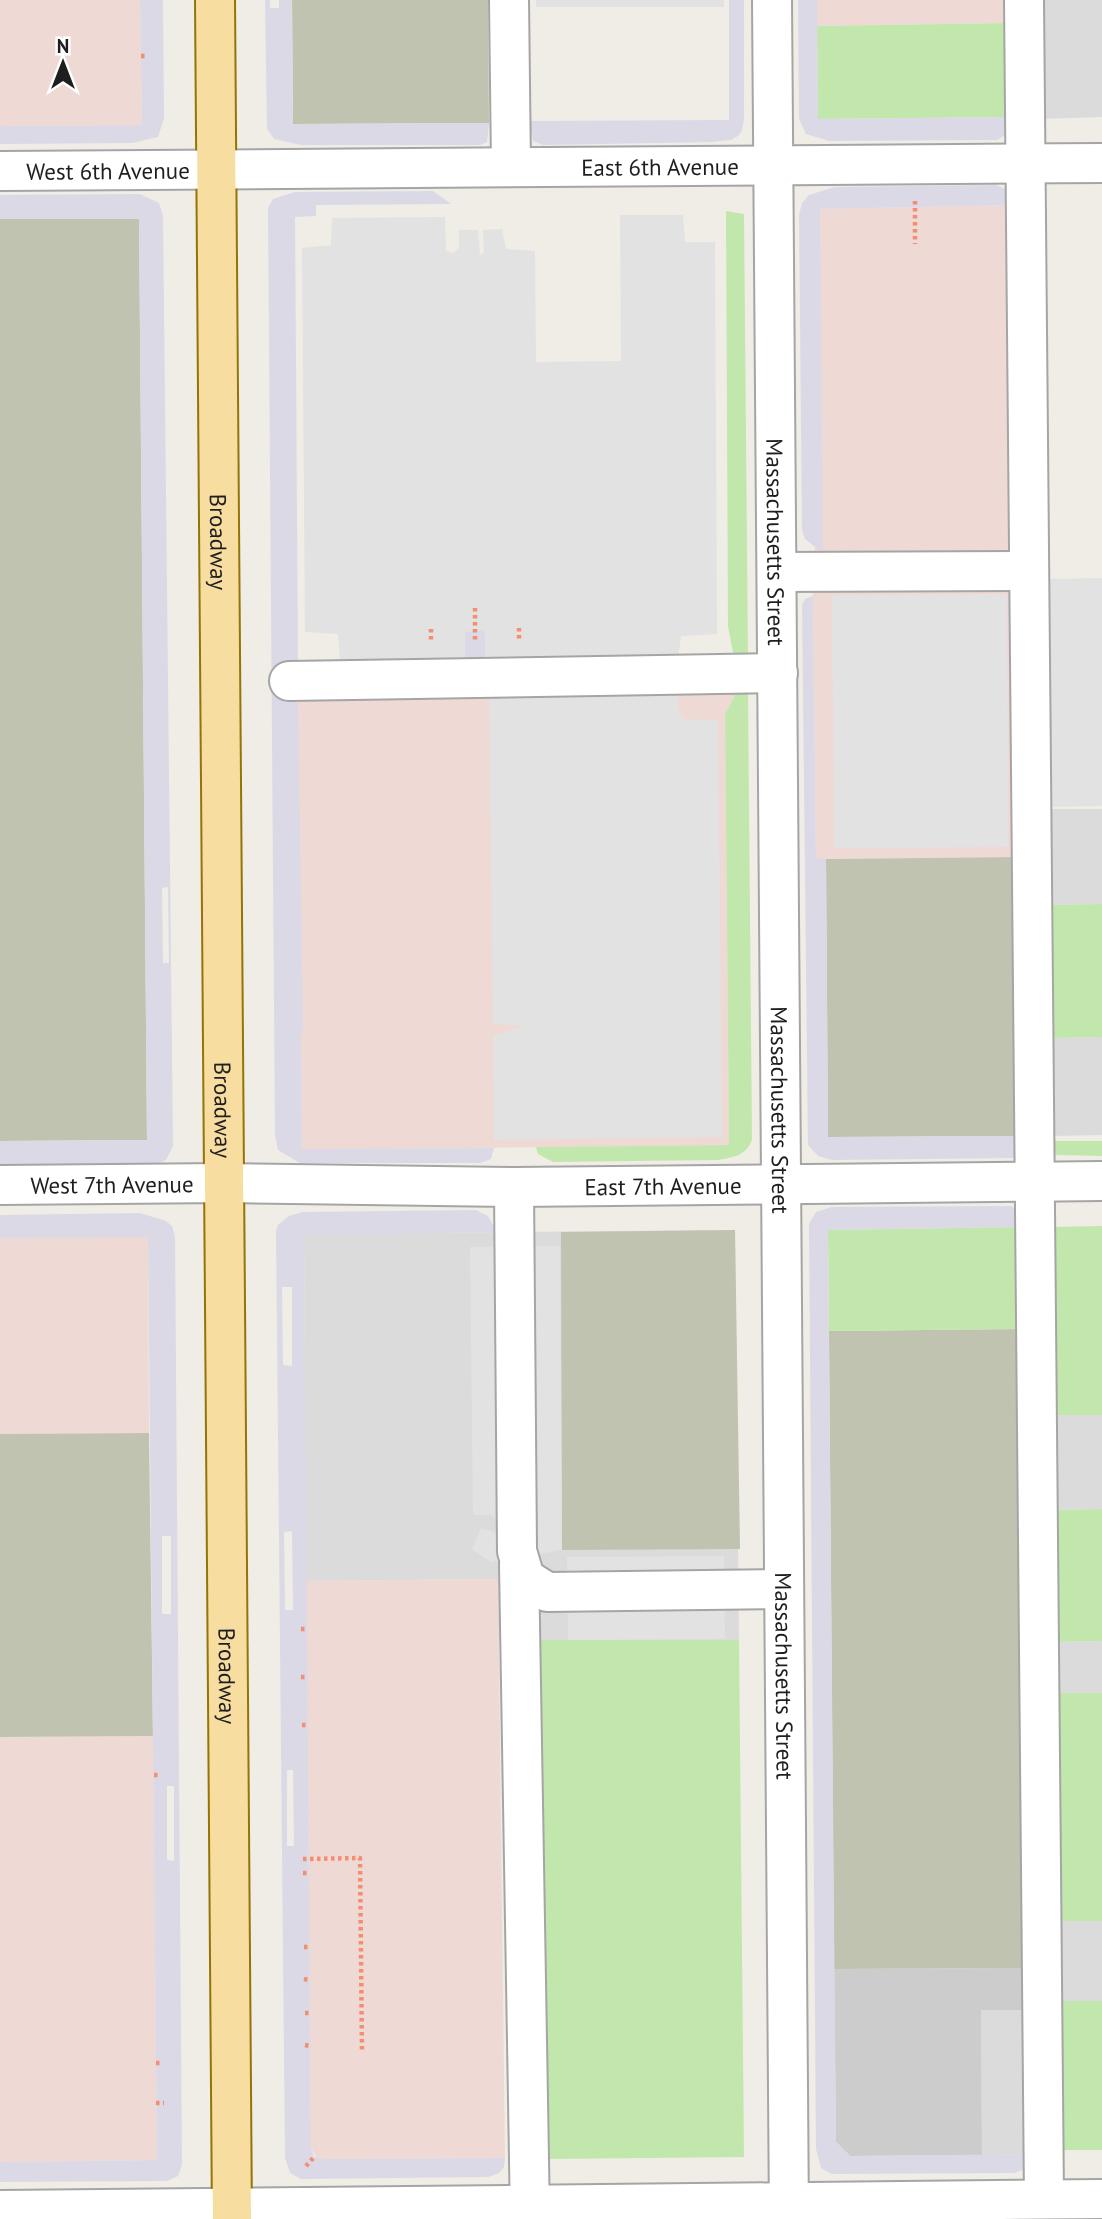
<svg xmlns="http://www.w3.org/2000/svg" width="1102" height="2219" viewBox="0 0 1102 2219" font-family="'PT Sans',sans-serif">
<rect width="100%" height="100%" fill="#efede5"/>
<!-- residential -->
<path fill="#dcdbdb" d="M1037 0H1102V117L1038 119Z
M1045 809H1102V904L1045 905Z
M1102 1037V1135L1050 1136 1049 1038Z
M735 1230 739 1640 498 1641 497 1579 306 1581 304 1234Z
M1052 1415H1102V1509L1052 1510Z
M1102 1641V1693H1054L1053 1642Z
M1055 1921H1102V2001H1055Z
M981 2010H1030V2154L982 2155Z"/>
<!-- commercial -->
<path fill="#efd9d5" d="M0 0H140L142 125 0 126Z
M817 0H1008L1009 23 817 26Z
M1014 205 1019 857 816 859 813 596 815 547 819 550 820 209Z
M736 693 725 714 729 1145 302 1150 298 697Z
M148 1236 149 1433 0 1434V1238Z
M498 1579 505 2158 317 2159 311 2148 306 1581Z
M153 1736 157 2160 0 2162V1737Z"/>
<!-- religious -->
<path fill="#ccc" d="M1030 1968V2010H981L982 2155 850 2156 836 2142 834 1969Z"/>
<!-- construction -->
<path fill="#c1c3b1" d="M292 0H488L489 123 293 124Z
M139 218 147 1140 0 1141V219Z
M1019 857 1021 1136 828 1137 826 859Z
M735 1230 740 1549 562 1550 561 1232Z
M1024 1329 1030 1968 834 1969 829 1331Z
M149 1433 153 1736 0 1737V1434Z"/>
<!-- grass -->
<path fill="#c2e7ad" d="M1009 23 1011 117 818 119 817 26Z
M726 211 744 214 748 658H734L728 626Z
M736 693H748L752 1140C746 1156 734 1157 718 1160L553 1162 538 1154 536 1147 729 1145 725 714Z
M1102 904V1037L1049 1038 1045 905Z
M1051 1141H1102V1156L1057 1155 1054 1153Z
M1102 1226V1415H1052L1050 1227Z
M1023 1227 1024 1329 829 1331 828 1230Z
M1102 1509V1641L1053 1642 1052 1510Z
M538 1640H739L744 2157 549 2159Z
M1054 1693H1102V1921H1055Z
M1055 2001H1102V2150H1056Z"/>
<!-- parking -->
<path fill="#e2e2e2" d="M536 0H724V7H536Z
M620 215H683L685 242H715L717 634 681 636 678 658 485 660V632H465V660L340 661 338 634 305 632 302 248 331 245 332 218 445 217 446 251 453 253 459 248V230H478L480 255 484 252 483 230 502 229 506 249 535 251 536 362 621 361Z
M1102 578V806L1046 807 1044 579Z
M1007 594 1008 847 834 848 832 595Z
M678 694 679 714 683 719 718 720 722 1137 494 1140 493 1036 523 1026 493 1024 489 695Z
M560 1246 562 1550 491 1562 472 1549 481 1528 499 1533 500 1522 491 1515H473L470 1247Z
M724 1556 725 1639 568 1640 567 1557Z"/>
<!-- plaza -->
<path fill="#dbd9e5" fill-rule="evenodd" d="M140 0H163L164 118 158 137 132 143 0 144V126L142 125Z
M265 0H270V8H279V0H292L293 124 489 123 487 142 480 145H301L274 139 267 129Z
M729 0H744V119L742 131 738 136 731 140 711 142 543 145 533 141 529 121 729 120Z
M798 0H817L818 119 1006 117 1007 134 997 140 829 141 806 134 799 119Z
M996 185 1008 190 1014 205 820 209 823 551 819 550 805 539 802 530 799 215 802 203 809 195 835 187Z
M433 191 451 204 316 205V216L295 217 298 661 465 660V632L482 630 485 633V659L748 658V693L298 697 303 1030H301L302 1149 494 1148 491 1159 480 1163H300L278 1150 275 1135 268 208 273 199 295 192Z
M140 194 159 203 163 216 173 1146 166 1160 155 1165 0 1168V1141L147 1140 139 219H0V195ZM168 887 169 963H163L162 888Z
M813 596 816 858 826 859 828 1137 1021 1136 1018 1156 1013 1158 832 1160 818 1156 808 1145 802 605 805 599Z
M1010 1206 1019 1210 1023 1227 828 1230 836 2142 850 2156 1030 2154 1025 2169 1014 2173 832 2174 821 2168 816 2149 809 1224 816 1212 832 1207Z
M476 1210 488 1216 497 1232 304 1235 311 2148 314 2157 322 2159 505 2158 504 2167 499 2173 488 2177 301 2179 290 2173 285 2158 276 1231 278 1225 289 1216 303 1212ZM282 1287H292V1366L283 1365ZM292 1531 293 1610H285L284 1532ZM287 1770H293L294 1846H287Z
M140 1213 166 1221 172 1226 175 1237 182 2165 178 2176 167 2181 0 2182V2162L157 2160 148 1237 0 1238V1215ZM162 1536H171V1614H162ZM167 1786H174V1861L167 1860Z"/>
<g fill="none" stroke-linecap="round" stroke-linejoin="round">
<defs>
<g id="minor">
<path d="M509 0 511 166"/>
<path id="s1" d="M772 0 789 2219"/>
<path d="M1024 0 1044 2199"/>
<path id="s2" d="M0 171 1102 163"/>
<path d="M777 572 1029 571"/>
<path d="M289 681 778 673"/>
<path id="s3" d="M0 1185 224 1183 514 1187 1102 1181"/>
<path d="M514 1187 517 1551 525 1578 547 1592 784 1589"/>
<path d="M519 1565 530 2219"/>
<path d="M0 2210 1102 2199"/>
</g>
<g id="major">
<path id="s4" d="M215 0 232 2219"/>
</g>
</defs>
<!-- minor casing -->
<use href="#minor" stroke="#a5a5a5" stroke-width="42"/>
<!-- major casing -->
<use href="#major" stroke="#927506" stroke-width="42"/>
<!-- path -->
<path stroke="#f48e71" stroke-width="4.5" stroke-dasharray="3.5 3.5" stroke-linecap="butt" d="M141 56H148
M915 201V244
M475 608V642
M519 628V641
M431 629V642
M301 1629H306
M301 1677H306
M302 1725H307
M154 1775H160
M303 1859 360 1858 362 2052
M303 1873H308
M304 1947H309
M304 1979 309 1980
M305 2013H310
M305 2045 310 2046
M156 2063H163
M156 2103H164
M306 2166 314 2157"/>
<!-- minor -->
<use href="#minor" stroke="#fff" stroke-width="38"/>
<!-- major -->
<use href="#major" stroke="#f8dda1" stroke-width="38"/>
</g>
<g text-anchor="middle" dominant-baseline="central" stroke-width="5" stroke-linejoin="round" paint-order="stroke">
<!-- street labels -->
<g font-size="23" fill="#1e1e1e" stroke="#fff">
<text stroke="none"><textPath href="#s2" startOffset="660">East 6th Avenue</textPath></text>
<text stroke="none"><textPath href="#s2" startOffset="108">West 6th Avenue</textPath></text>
<text stroke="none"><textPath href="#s4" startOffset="542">Broadway</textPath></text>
<text stroke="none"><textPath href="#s1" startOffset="542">Massachusetts Street</textPath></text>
<text stroke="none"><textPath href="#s4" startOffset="1110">Broadway</textPath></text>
<text stroke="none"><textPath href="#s1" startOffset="1110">Massachusetts Street</textPath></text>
<text stroke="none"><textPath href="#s3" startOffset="112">West 7th Avenue</textPath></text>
<text stroke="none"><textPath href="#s3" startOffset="663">East 7th Avenue</textPath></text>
<text stroke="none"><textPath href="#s4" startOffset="1676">Broadway</textPath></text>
<text stroke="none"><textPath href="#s1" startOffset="1676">Massachusetts Street</textPath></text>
</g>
</g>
<!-- north arrow -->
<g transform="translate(63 63)" stroke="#ffffff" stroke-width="5" paint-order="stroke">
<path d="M0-5L12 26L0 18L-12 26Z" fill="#1e1e1e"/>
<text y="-10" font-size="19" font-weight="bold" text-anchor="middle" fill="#1e1e1e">N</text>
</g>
</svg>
